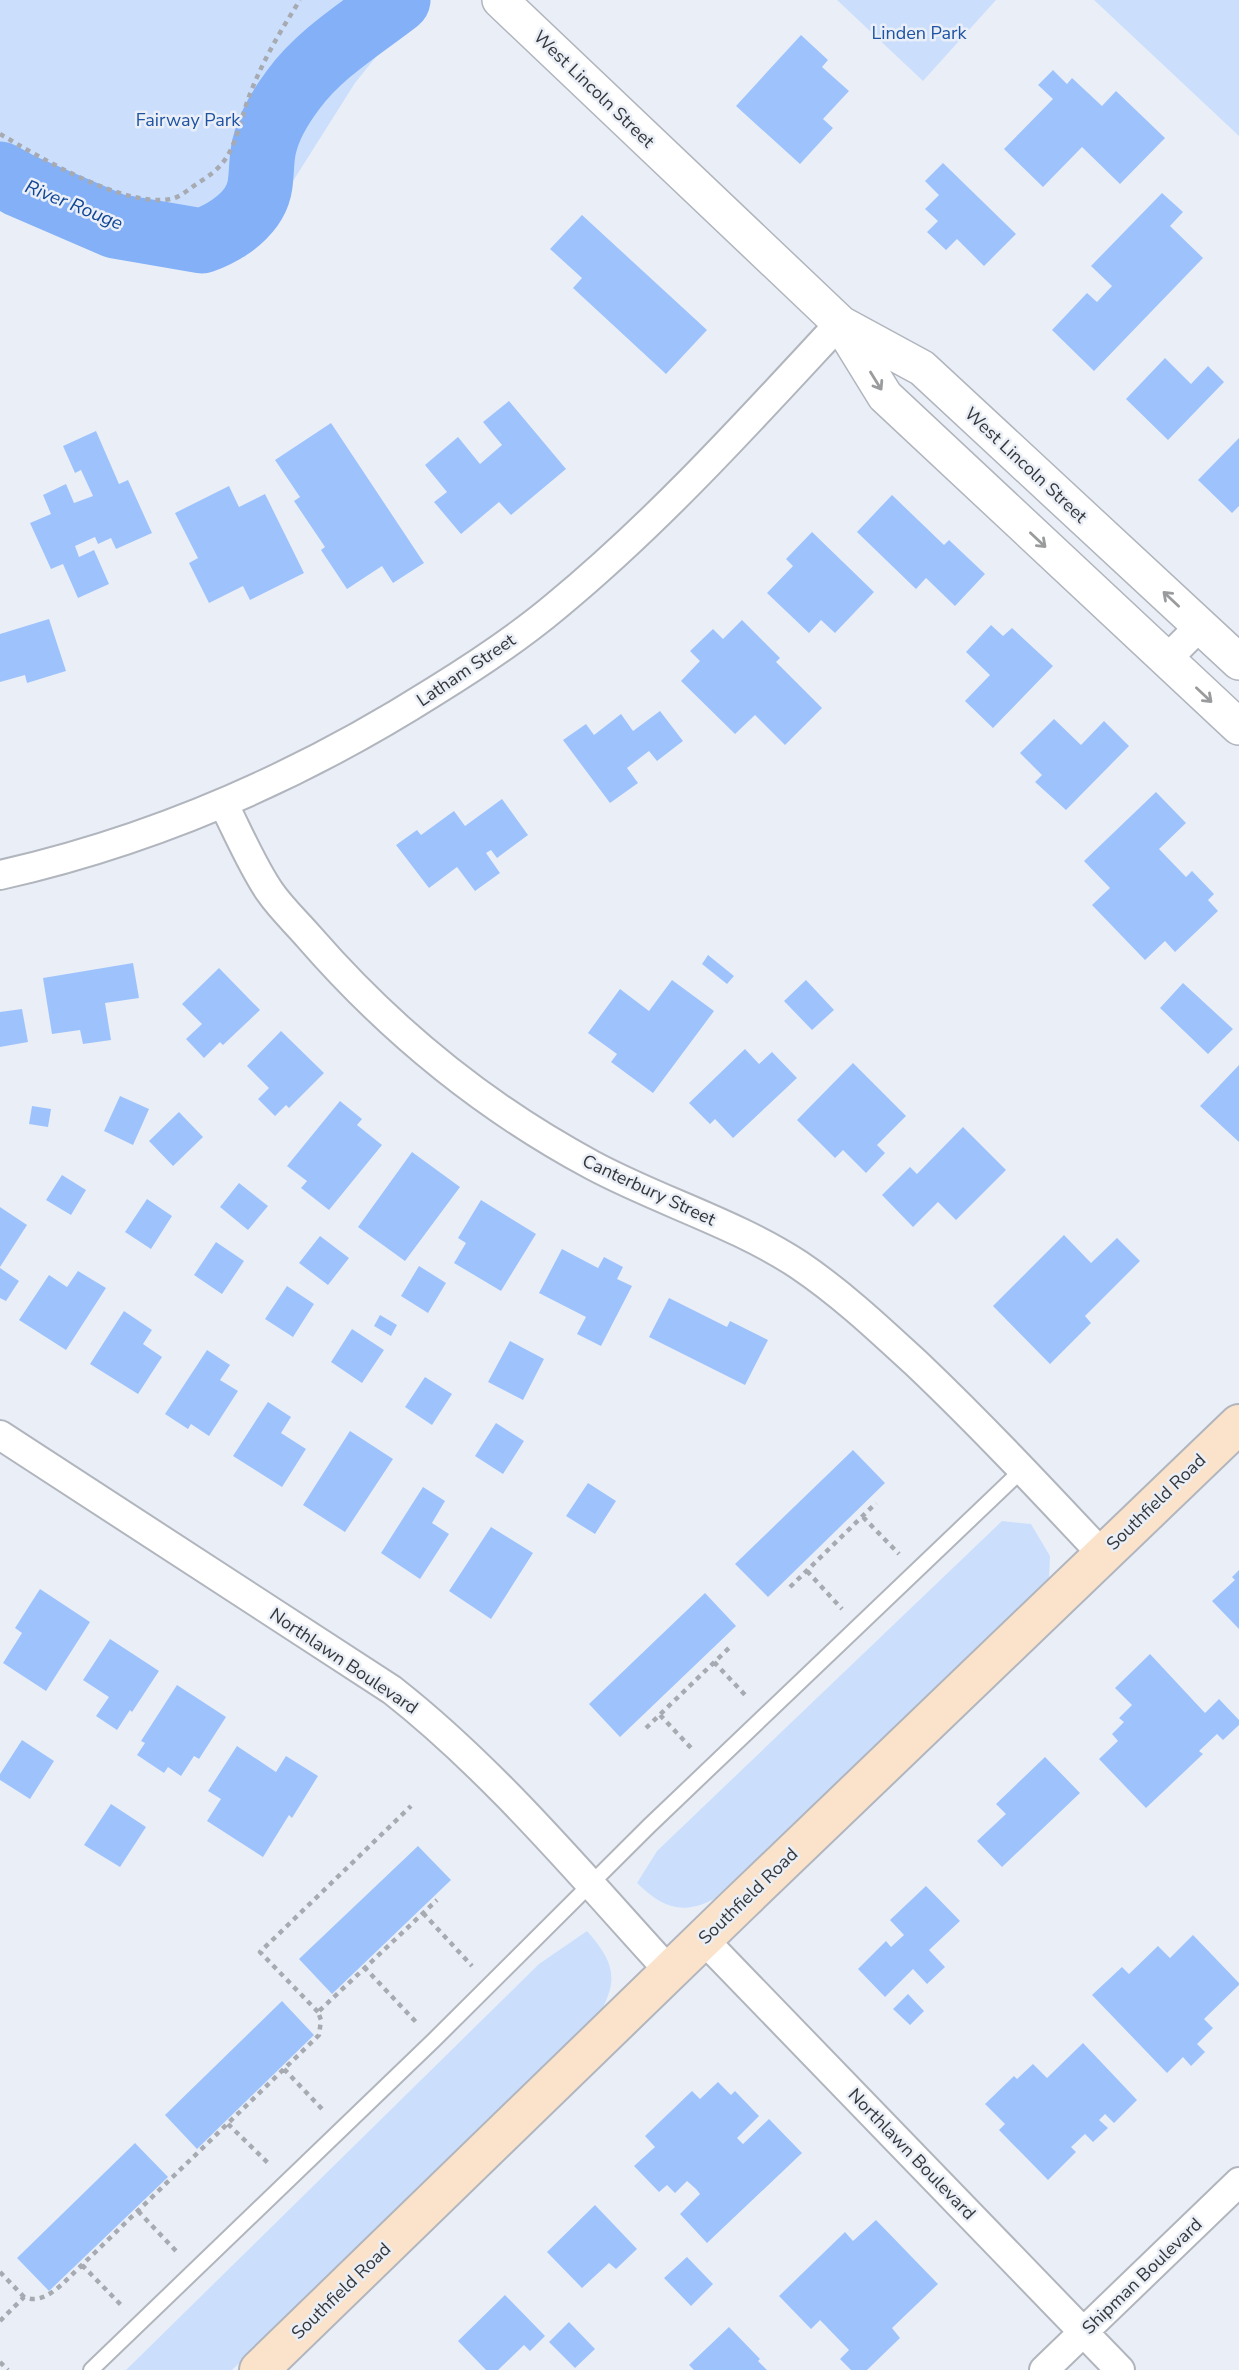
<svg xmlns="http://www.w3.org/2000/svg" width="1239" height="2370" viewBox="0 0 1239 2370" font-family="'Nunito Sans',sans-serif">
<rect width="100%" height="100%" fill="#eaeff7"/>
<!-- green -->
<path fill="#cbdffd" d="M0 0H399L412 12 355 83 245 257 0 202Z
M837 0H996L923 81Z
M1094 0H1239V136Z
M1002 1521 1031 1524 1050 1556 1049 1580 714 1899C681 1916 662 1907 637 1883L657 1851Z
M587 1931C614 1962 620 1979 598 2016L232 2370H126L539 1964Z"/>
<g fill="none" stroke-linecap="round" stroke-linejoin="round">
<!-- river -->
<path stroke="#83b0f7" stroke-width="65" d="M0 174 20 185 115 226 202 241C227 232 256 213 260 185 262 172 261 160 264 147 268 128 281 106 293 90 320 53 362 28 398 0"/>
</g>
<!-- building -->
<path fill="#9ec3fc" d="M801 35 828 60 822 67 849 91 823 119 833 128 800 164 736 106Z
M1053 70 1067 84 1072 78 1102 106 1116 91 1165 138 1120 184 1082 147 1043 187 1004 149 1053 99 1038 85Z
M943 163 1016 234 984 266 957 239 946 250 927 232 938 221 925 209 939 195 925 181Z
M1162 193 1183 212 1170 226 1203 258 1094 371 1052 330 1087 293 1097 302 1112 286 1091 266Z
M582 215 707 330 666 374 573 288 582 278 550 249Z
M1165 358 1191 384 1208 366 1224 382 1168 440 1126 399Z
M509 401 566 469 511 515 499 502 461 534 434 502 447 492 425 465 458 437 480 464 502 445 483 422Z
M331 423 424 563 393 583 382 566 347 589 321 550 325 547 294 501 300 497 275 460Z
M96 431 119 484 128 480 152 533 116 549 111 538 98 544 95 537 75 546 79 557 94 550 109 584 78 598 63 564 51 569 30 523 51 514 43 495 66 484 74 503 93 496 81 470 75 473 63 446Z
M1239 438V506L1232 513 1198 480Z
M229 486 239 507 265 494 304 573 250 600 243 586 209 603 189 563 198 558 175 513Z
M892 495 944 545 949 540 985 574 955 606 926 578 916 589 857 532Z
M812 532 874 592 835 633 821 620 809 633 767 593 793 566 786 559Z
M49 619 66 671 27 683 25 675 0 682V634Z
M742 620 780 658 776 662 822 708 785 745 755 715 735 734 681 681 700 661 690 651 713 629 723 639Z
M991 625 1003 636 1012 628 1053 666 993 728 965 701 990 675 966 652Z
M660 711 683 741 657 761 649 751 627 768 638 783 610 803 563 740 586 724 594 735 621 714 633 731Z
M1054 719 1081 745 1104 721 1129 746 1066 810 1035 782 1042 775 1020 753Z
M1156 792 1186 823 1159 849 1186 877 1192 871 1214 894 1208 900 1218 911 1175 952 1165 941 1145 960 1092 905 1110 888 1084 861Z
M502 799 528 835 497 858 491 850 486 853 500 873 475 891 457 867 429 888 396 845 417 830 421 835 454 811 465 826Z
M708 955 734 976 727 984 702 964Z
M133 963 139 998 105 1003 111 1040 83 1044 80 1030 52 1034 43 978Z
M219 968 260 1010 223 1045 220 1042 204 1058 186 1039 202 1024 182 1004Z
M672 980 714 1011 653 1093 611 1062 617 1054 588 1033 620 989 649 1011Z
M806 980 834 1010 812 1030 784 1001Z
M1183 983 1233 1029 1208 1054 1160 1008Z
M22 1009 28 1042 0 1047V1012Z
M281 1031 324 1073 289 1108 286 1105 275 1116 258 1099 269 1088 247 1066Z
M745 1049 759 1064 772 1052 797 1078 733 1138 715 1119 710 1124 689 1103Z
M853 1063 906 1116 877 1145 885 1153 866 1173 843 1150 835 1158 797 1120Z
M1239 1065V1142L1200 1106Z
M120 1096 149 1109 133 1145 104 1131Z
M340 1101 362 1119 357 1125 382 1145 329 1210 301 1188 307 1181 287 1166Z
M32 1106 51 1109 48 1127 29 1124Z
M179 1112 203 1137 173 1166 149 1141Z
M963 1127 1006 1170 956 1220 938 1202 913 1227 882 1195 910 1167 917 1174Z
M412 1152 460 1187 405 1261 358 1227Z
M62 1175 86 1190 71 1215 46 1200Z
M239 1183 268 1206 248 1230 220 1207Z
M147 1199 172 1216 151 1249 125 1232Z
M481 1200 536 1234 501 1291 454 1263 466 1243 458 1238Z
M0 1207 27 1225 0 1267Z
M1064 1235 1091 1263 1117 1238 1140 1261 1085 1316 1091 1323 1050 1364 993 1306Z
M320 1236 349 1258 328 1285 299 1263Z
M216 1242 244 1261 222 1294 194 1275Z
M562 1249 598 1268 604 1257 623 1267 617 1279 632 1286 601 1346 577 1334 586 1317 539 1293Z
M419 1266 446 1283 428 1313 401 1296Z
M0 1268 19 1281 6 1301 0 1298Z
M78 1271 106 1288 66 1350 19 1320 49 1275 67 1287Z
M287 1286 314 1304 293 1337 265 1319Z
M669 1298 727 1327 730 1321 768 1340 745 1385 649 1337Z
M124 1311 152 1330 143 1344 162 1357 138 1394 90 1364Z
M380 1315 397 1325 391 1336 374 1326Z
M352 1329 384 1350 362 1383 331 1362Z
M510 1341 544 1359 523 1400 488 1382Z
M207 1350 230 1365 220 1380 238 1391 209 1436 191 1424 188 1429 165 1414Z
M425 1377 452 1394 432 1425 405 1407Z
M268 1402 291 1417 281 1433 306 1449 282 1487 233 1456Z
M496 1423 524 1441 503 1474 475 1456Z
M350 1431 393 1459 345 1532 303 1505Z
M853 1450 885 1483 768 1597 735 1564Z
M588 1483 616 1501 595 1534 566 1516Z
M423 1487 445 1501 432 1523 449 1534 420 1579 381 1553Z
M491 1527 533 1553 491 1619 449 1591Z
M1239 1570V1629L1212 1601 1235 1580 1232 1577Z
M40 1589 90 1622 46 1691 3 1663 22 1633 15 1628Z
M705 1593 736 1626 620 1737 589 1704Z
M110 1639 159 1671 132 1712 130 1710 117 1730 96 1716 109 1697 83 1680Z
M1150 1654 1205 1713 1219 1699 1239 1720V1725L1223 1740 1217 1734 1199 1751 1203 1754 1146 1808 1099 1759 1118 1741 1112 1734 1124 1722 1119 1718 1132 1705 1115 1688Z
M177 1685 226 1717 199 1759 194 1756 181 1776 168 1767 164 1773 137 1755 145 1743 141 1741Z
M22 1740 54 1761 30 1799 0 1780V1774Z
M237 1746 276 1772 286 1756 318 1776 292 1818 289 1815 263 1857 207 1821 221 1799 208 1791Z
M1045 1757 1080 1793 1002 1867 977 1841 1006 1814 996 1804Z
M111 1804 146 1827 120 1867 84 1845Z
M418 1846 451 1880 332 1994 299 1959Z
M926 1886 960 1921 929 1950 945 1967 927 1984 913 1969 885 1997 858 1969 886 1941 891 1947 904 1935 890 1920Z
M1193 1935 1239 1983V1985L1204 2019 1213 2028 1197 2044 1205 2052 1191 2066 1183 2057 1167 2073 1092 1995 1122 1967 1129 1974 1158 1946 1170 1958Z
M908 1994 924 2011 910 2025 893 2009Z
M282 2001 314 2035 197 2149 165 2115Z
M1083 2043 1137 2100 1114 2123 1105 2114 1099 2120 1108 2128 1093 2142 1085 2134 1071 2147 1076 2152 1048 2180 999 2130 1005 2124 985 2104 1014 2076 1017 2079 1033 2064 1047 2078Z
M718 2082 731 2095 735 2091 759 2116 737 2138 743 2144 769 2119 802 2153 707 2243 680 2214 700 2194 696 2189 687 2181 675 2193 667 2185 659 2192 634 2166 655 2147 645 2136 692 2091 700 2099Z
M135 2143 168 2177 49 2291 17 2258Z
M595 2205 637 2249 616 2269 609 2263 582 2288 547 2252Z
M876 2220 938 2284 892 2328 900 2338 867 2370H851L840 2359 849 2350 820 2320 811 2329 779 2296 845 2232 853 2241Z
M687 2257 713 2284 691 2306 664 2278Z
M505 2295 545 2336 530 2351 524 2345 498 2370H486L458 2341Z
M569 2322 595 2349 575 2368 549 2342Z
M729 2327 760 2359 758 2361 767 2370H694L689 2365Z"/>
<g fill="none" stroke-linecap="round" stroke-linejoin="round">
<defs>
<path id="service" d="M91 2370 434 2040 649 1826 1023 1469"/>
<path id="minor" d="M1166 660 1200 626
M223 803C237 830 253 868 270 892 281 908 296 922 309 937 389 1029 484 1107 592 1165 659 1201 735 1223 799 1265 842 1294 879 1329 917 1364 981 1425 1041 1489 1102 1554
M0 875C155 840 301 776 435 691 477 665 518 638 556 606 659 521 749 421 840 323
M0 1435 392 1690C494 1770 582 1876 670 1972
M703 1939 1120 2370
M1044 2370 1239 2182"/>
<path id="tertiary" d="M500 0 840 323 885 396 1239 727
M841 324 922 368 1239 662"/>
<path id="secondary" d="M259 2370 737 1906 1239 1424"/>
</defs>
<!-- service casing -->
<use href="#service" stroke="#b1b5bd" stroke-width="18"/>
<!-- minor casing -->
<use href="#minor" stroke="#b1b5bd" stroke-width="32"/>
<!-- tertiary casing -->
<use href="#tertiary" stroke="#b1b5bd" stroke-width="38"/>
<!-- secondary casing -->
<use href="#secondary" stroke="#b1b5bd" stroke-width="42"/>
<!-- path -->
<path stroke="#a7abb1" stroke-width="4.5" stroke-dasharray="5 5" stroke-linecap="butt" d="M0 134C41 158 124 208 171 199 181 197 190 188 198 183 209 176 219 169 226 158 238 140 242 114 250 94 263 60 281 30 300 0
M863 1517 899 1554
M807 1571 842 1609
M790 1587 876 1503
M714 1662 747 1697
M660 1715 693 1750
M646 1728 730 1647
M423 1913 472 1966
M364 1967 416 2022
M318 2012 260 1952 411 1806
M284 2069 324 2111
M228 2124 270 2165
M138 2211 178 2253
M82 2265 123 2307
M0 2272 24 2297
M0 2321 24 2297C46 2307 67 2278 82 2265L319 2035 321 2020 318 2012 437 1900
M0 2362 8 2370"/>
<!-- service -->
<use href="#service" stroke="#fff" stroke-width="14"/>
<!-- minor -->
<use href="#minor" stroke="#fff" stroke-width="28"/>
<!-- tertiary -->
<use href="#tertiary" stroke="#fff" stroke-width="35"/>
<!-- secondary -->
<use href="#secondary" stroke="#fae3ca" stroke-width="38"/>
</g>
<!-- one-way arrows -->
<defs><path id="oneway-shaft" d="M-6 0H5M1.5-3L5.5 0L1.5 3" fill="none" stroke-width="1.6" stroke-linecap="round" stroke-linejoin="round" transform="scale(1.75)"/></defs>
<g stroke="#9a9b9c">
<use href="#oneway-shaft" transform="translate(876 381) rotate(58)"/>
<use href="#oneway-shaft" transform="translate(1038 540) rotate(43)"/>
<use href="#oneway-shaft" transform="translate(1171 599) rotate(-137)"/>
<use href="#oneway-shaft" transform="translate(1204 695) rotate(43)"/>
</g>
<g text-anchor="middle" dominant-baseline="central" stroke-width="5" stroke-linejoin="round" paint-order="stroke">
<!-- park labels -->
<g font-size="18" fill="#1e53a4" stroke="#eaeff7">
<text x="919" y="33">Linden Park</text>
<text x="188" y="120">Fairway Park</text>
</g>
<!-- street labels -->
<g font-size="18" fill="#35373a" stroke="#eaeff7">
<text transform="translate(594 89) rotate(44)">West Lincoln Street</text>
<text transform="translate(1026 465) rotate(43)">West Lincoln Street</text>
<text transform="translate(466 670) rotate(-34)">Latham Street</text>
<text transform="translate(649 1190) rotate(25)">Canterbury Street</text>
<text transform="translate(1156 1502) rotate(-44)">Southfield Road</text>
<text transform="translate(344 1661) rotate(34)">Northlawn Boulevard</text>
<text transform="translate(748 1896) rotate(-44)">Southfield Road</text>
<text transform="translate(912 2154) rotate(46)">Northlawn Boulevard</text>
<text transform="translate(1142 2276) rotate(-44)">Shipman Boulevard</text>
<text transform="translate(341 2291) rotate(-44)">Southfield Road</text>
</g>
<!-- water labels -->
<g font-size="19" font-style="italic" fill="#104696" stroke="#eaeff7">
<text transform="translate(74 205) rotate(22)">River Rouge</text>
</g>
</g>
</svg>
